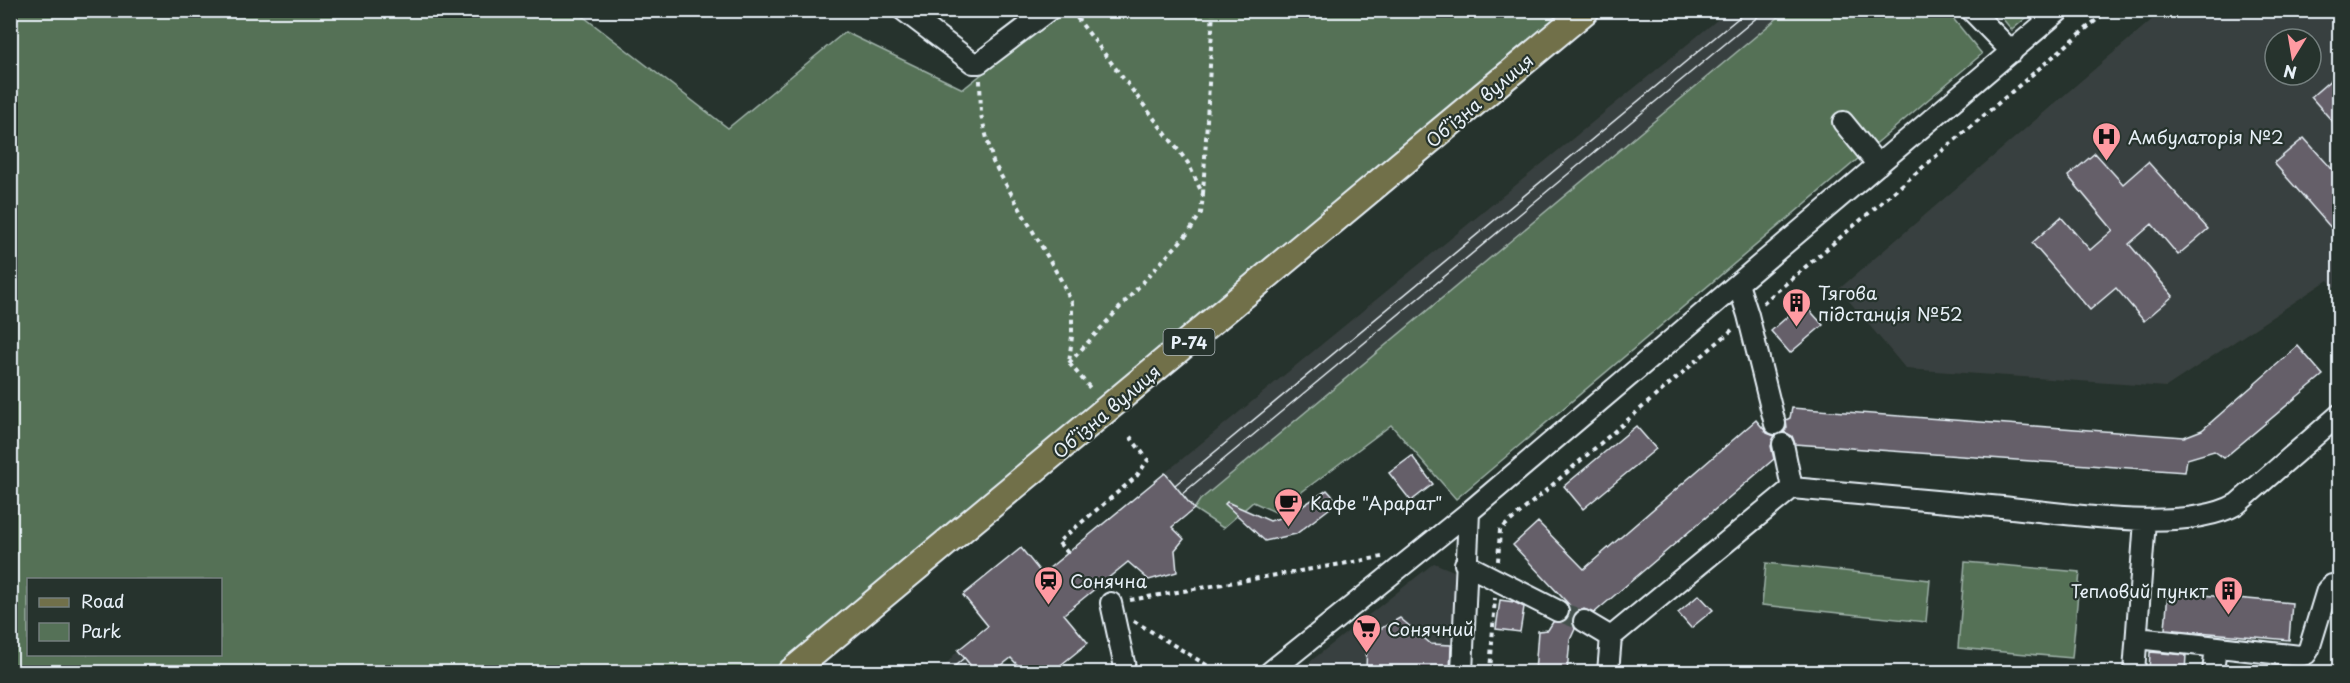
<svg xmlns="http://www.w3.org/2000/svg" width="2350" height="683" viewBox="0 0 2350 683" font-family="'Playpen Sans',sans-serif">
<rect width="100%" height="100%" fill="#26332d"/>
<filter id="ink" filterUnits="userSpaceOnUse"><feTurbulence type="fractalNoise" baseFrequency=".0167" numOctaves="2"/><feDisplacementMap in="SourceGraphic" scale="12" xChannelSelector="R" yChannelSelector="G"/><feConvolveMatrix kernelMatrix="1 2 1 2 8 2 1 2 1" color-interpolation-filters="sRGB"/></filter>
<g filter="url(#ink)">
<!-- built -->
<path fill="#39403f" fill-rule="evenodd" d="M1728 11H1786L1200 500 1194 509 1165 473Z
M2162 11H2339V292L2328 280 2166 387 1906 369 1839 289ZM2275 39H2311V75H2275Z
M1434 563 1461 574 1458 672H1297Z
M958 650 976 672H940Z"/>
<!-- green -->
<path fill="#557157" stroke="#9eb1a8" stroke-width="1.5" fill-rule="evenodd" d="M10 11H576L728 128 845 32 963 89 1061 11H1586L791 672H11ZM28 580H220V654H28Z
M1786 11H1947L1982 54 1456 499 1391 425 1275 512 1253 502 1223 528 1194 509 1200 500Z
M1996 11H2034L2012 30Z
M1965 562 2080 572 2072 658 1958 648Z
M1766 563 1930 580 1926 622 1762 605Z"/>
<!-- building -->
<path fill="#655f69" stroke="#e8f1f8" stroke-width="1.5" d="M2340 72V130L2311 97Z
M2304 138 2340 178V238L2274 163Z
M2095 153 2123 184 2148 162 2208 229 2178 255 2152 224 2129 244 2173 296 2144 321 2116 288 2090 310 2032 243 2061 217 2090 250 2113 230 2068 176Z
M1803 303 1823 325 1790 353 1771 331Z
M2298 346 2323 375 2224 458 2214 451 2187 459 2185 472 1795 444 1792 436 1784 432 1787 427 1786 420 1790 418 1792 408 2184 437 2202 430Z
M1756 420 1767 433 1775 436 1771 446 1774 459 1594 613 1584 609 1574 614 1572 621 1575 629 1570 640 1567 672H1535L1538 631 1548 630 1553 622 1564 621 1568 617 1570 611 1576 612 1513 545 1538 522 1584 569Z
M1636 426 1656 449 1583 509 1564 486Z
M1412 456 1433 484 1411 501 1389 473Z
M1165 473 1194 509 1172 527 1184 539 1175 550 1177 572 1149 580 1128 562 1064 614 1088 643 1052 672H1024L1011 658 993 672H976L958 650 988 626 963 595 1021 548 1042 574Z
M1327 490 1338 502 1296 534 1265 541 1225 504 1227 502 1270 521 1289 515Z
M2168 592 2292 603 2289 640 2165 629Z
M1699 595 1713 610 1691 628 1678 613Z
M1500 600 1514 602 1524 607 1520 632 1496 629Z
M1400 618 1431 644 1451 645 1450 672H1366L1367 636Z
M2150 652 2186 655 2185 672H2149Z"/>
<g fill="none" stroke-linecap="round" stroke-linejoin="round">
<!-- minor-tunnel -->
<path stroke="#43504b" stroke-width="20" stroke-dasharray="20 10" stroke-linecap="butt" d="M1558 611 1584 621"/>
<defs>
<path id="minor" d="M903 10 973 63H979L1049 10
M1971 10 2012 52
M1843 122 1878 165
M1738 284 1748 315 1775 424
M1783 444 1792 488
M1465 564 1558 611
M1111 603 1126 672
M1584 621 1611 637
M2137 638 2300 656 2306 654 2309 649 2327 590 2332 585H2340
M1270 672 1469 512 2060 10
M1462 672 1469 512
M1608 672 1611 637 1792 488C1862 495 1932 501 2002 507 2063 513 2185 534 2237 504L2340 414
M2134 672 2145 520
M2213 672 2216 647"/>
<path id="major" d="M791 672 1586 10"/>
</defs>
<!-- minor casing -->
<use href="#minor" stroke="#e8f1f8" stroke-width="24"/>
<!-- major casing -->
<use href="#major" stroke="#e8f1f8" stroke-width="30"/>
<!-- path -->
<path stroke="#e8f1f8" stroke-width="4" stroke-dasharray="4.5 4.5" stroke-linecap="butt" d="M980 80 981 115 993 162 1061 280 1072 303V336L1069 363 1090 388
M1203 194 1213 10
M1763 303 2108 10
M1069 363 1189 232 1201 213 1203 195 1188 163 1071 10
M1068 553 1058 542 1136 477 1148 460 1128 434
M1498 561 1500 530 1732 330
M1130 600 1382 557
M1134 621 1218 672
M1490 672 1495 598"/>
<!-- minor -->
<use href="#minor" stroke="#26332d" stroke-width="20"/>
<!-- major -->
<use href="#major" stroke="#71704a" stroke-width="26"/>
<!-- tram -->
<path stroke="#e8f1f8" stroke-width="1.5" d="M1175 485 1748 10
M1182 494 1766 10
M948 672 964 658
M968 672 973 668"/>
</g>
</g>
<!-- icons -->
<defs>
<symbol id="hospital-pin" viewBox="-11 -11 22 30"><path d="M0 17L-7.5 6A9.5 9.5 0 1 1 7.5 6Z" fill="#ff9aa2" stroke="#26332d"/><path d="M-5-5h3v3.5h4V-5h3V5h-3V1.5h-4V5h-3Z" fill="#111"/></symbol>
<symbol id="building-pin" viewBox="-11 -11 22 30"><path d="M0 17L-7.5 6A9.5 9.5 0 1 1 7.5 6Z" fill="#ff9aa2" stroke="#26332d"/><path d="M-4-6H4V6H1V3H-1V6H-4ZM-2.5-4.3h1.7v1.8h-1.7ZM.8-4.3h1.7v1.8H.8ZM-2.5-1h1.7V.8h-1.7ZM.8-1h1.7V.8H.8Z" fill="#111"/></symbol>
<symbol id="cafe-pin" viewBox="-11 -11 22 30"><path d="M0 17L-7.5 6A9.5 9.5 0 1 1 7.5 6Z" fill="#ff9aa2" stroke="#26332d"/><path d="M-5.5-4.5H6V0H3Q3 3.5 0 3.5H-2.5Q-5.5 3.5-5.5 0ZM3-3.2v2h1.7v-2ZM-6 4.5H4V6H-6Z" fill="#111"/></symbol>
<symbol id="station-pin" viewBox="-11 -11 22 30"><path d="M0 17L-7.5 6A9.5 9.5 0 1 1 7.5 6Z" fill="#ff9aa2" stroke="#26332d"/><path d="M-3-6H3Q5-6 5-4V2Q5 4 3 4L4.5 6H3L1.5 4h-3L-3 6H-4.5L-3 4Q-5 4-5 2V-4Q-5-6-3-6ZM-3.5-4v3h7v-3ZM-3.5 1v1.5H-2V1ZM2 1v1.5H3.5V1Z" fill="#111"/></symbol>
<symbol id="supermarket-pin" viewBox="-11 -11 22 30"><path d="M0 17L-7.5 6A9.5 9.5 0 1 1 7.5 6Z" fill="#ff9aa2" stroke="#26332d"/><path d="M-6-5.5h2.5l.6 2H6L4.5 2H-2.5L-4.4-4H-6ZM-1.5 3.2a1.3 1.3 0 1 0 .1 0ZM3 3.2a1.3 1.3 0 1 0 .1 0Z" fill="#111"/></symbol>
</defs>
<g fill-rule="evenodd">
<use href="#hospital-pin" x="2090" y="120" width="33" height="45"/>
<use href="#building-pin" x="1780" y="286" width="33" height="45"/>
<use href="#cafe-pin" x="1272" y="486" width="33" height="45"/>
<use href="#station-pin" x="1032" y="564" width="33" height="45"/>
<use href="#building-pin" x="2212" y="574" width="33" height="45"/>
<use href="#supermarket-pin" x="1350" y="612" width="33" height="45"/>
</g>
<g text-anchor="middle" dominant-baseline="central" stroke-width="4.5" stroke-linejoin="round" paint-order="stroke">
<!-- shield labels -->
<rect fill="#26332d" stroke="#aeb8bb" stroke-width="1.5" x="1163.5" y="329" width="51" height="26" rx="4.5"/>
<g font-size="16" font-weight="bold" fill="#e8f1f8">
<text x="1189" y="342">Р-74</text>
</g>
<!-- street labels -->
<g font-size="18" fill="#e8f1f8" stroke="#26332d">
<text transform="translate(1479 100) rotate(-40)">Обʼїзна вулиця</text>
<text transform="translate(1106 411) rotate(-40)">Обʼїзна вулиця</text>
</g>
<!-- poi labels -->
<g font-size="18" fill="#e8f1f8" stroke="#26332d" text-anchor="start">
<text x="2128" y="136">Амбулаторія №2</text>
<text x="1818" y="292">Тягова<tspan x="1818" dy="21">підстанція №52</tspan></text>
<text x="1310" y="502">Кафе "Арарат"</text>
<text x="1070" y="580">Сонячна</text>
<text x="2208" y="590" text-anchor="end">Тепловий пункт</text>
<text x="1387" y="628">Сонячний</text>
</g>
</g>
<!-- margin -->
<rect width="2350" height="683" fill="none" stroke="#26332d" stroke-width="36"/>
<rect x="18" y="18" width="2314" height="647" fill="none" stroke="#e8f1f8" stroke-width="2" filter="url(#ink)"/>
<!-- legend -->
<rect x="27" y="578" width="195" height="78" fill="#26332d" stroke="#747f7e" stroke-width="1.5"/>
<rect x="39" y="598" width="30" height="9" fill="#71704a" stroke="#747f7e" stroke-width="1.5"/>
<text x="81" y="608" font-size="18" fill="#e8f1f8">Road</text>
<rect x="39" y="623" width="30" height="18" fill="#557157" stroke="#747f7e" stroke-width="1.5"/>
<text x="81" y="638" font-size="18" fill="#e8f1f8">Park</text>
<!-- north arrow -->
<g transform="translate(2293 57) rotate(191)"><circle r="28" fill="#26332d" stroke="#747f7e" stroke-width="1.5"/>
<path d="M0-4.5L10 22L0 15L-10 22Z" fill="#ff9aa2"/>
<text y="-9" font-size="16" font-weight="bold" text-anchor="middle" fill="#e8f1f8">N</text>
</g>
</svg>
